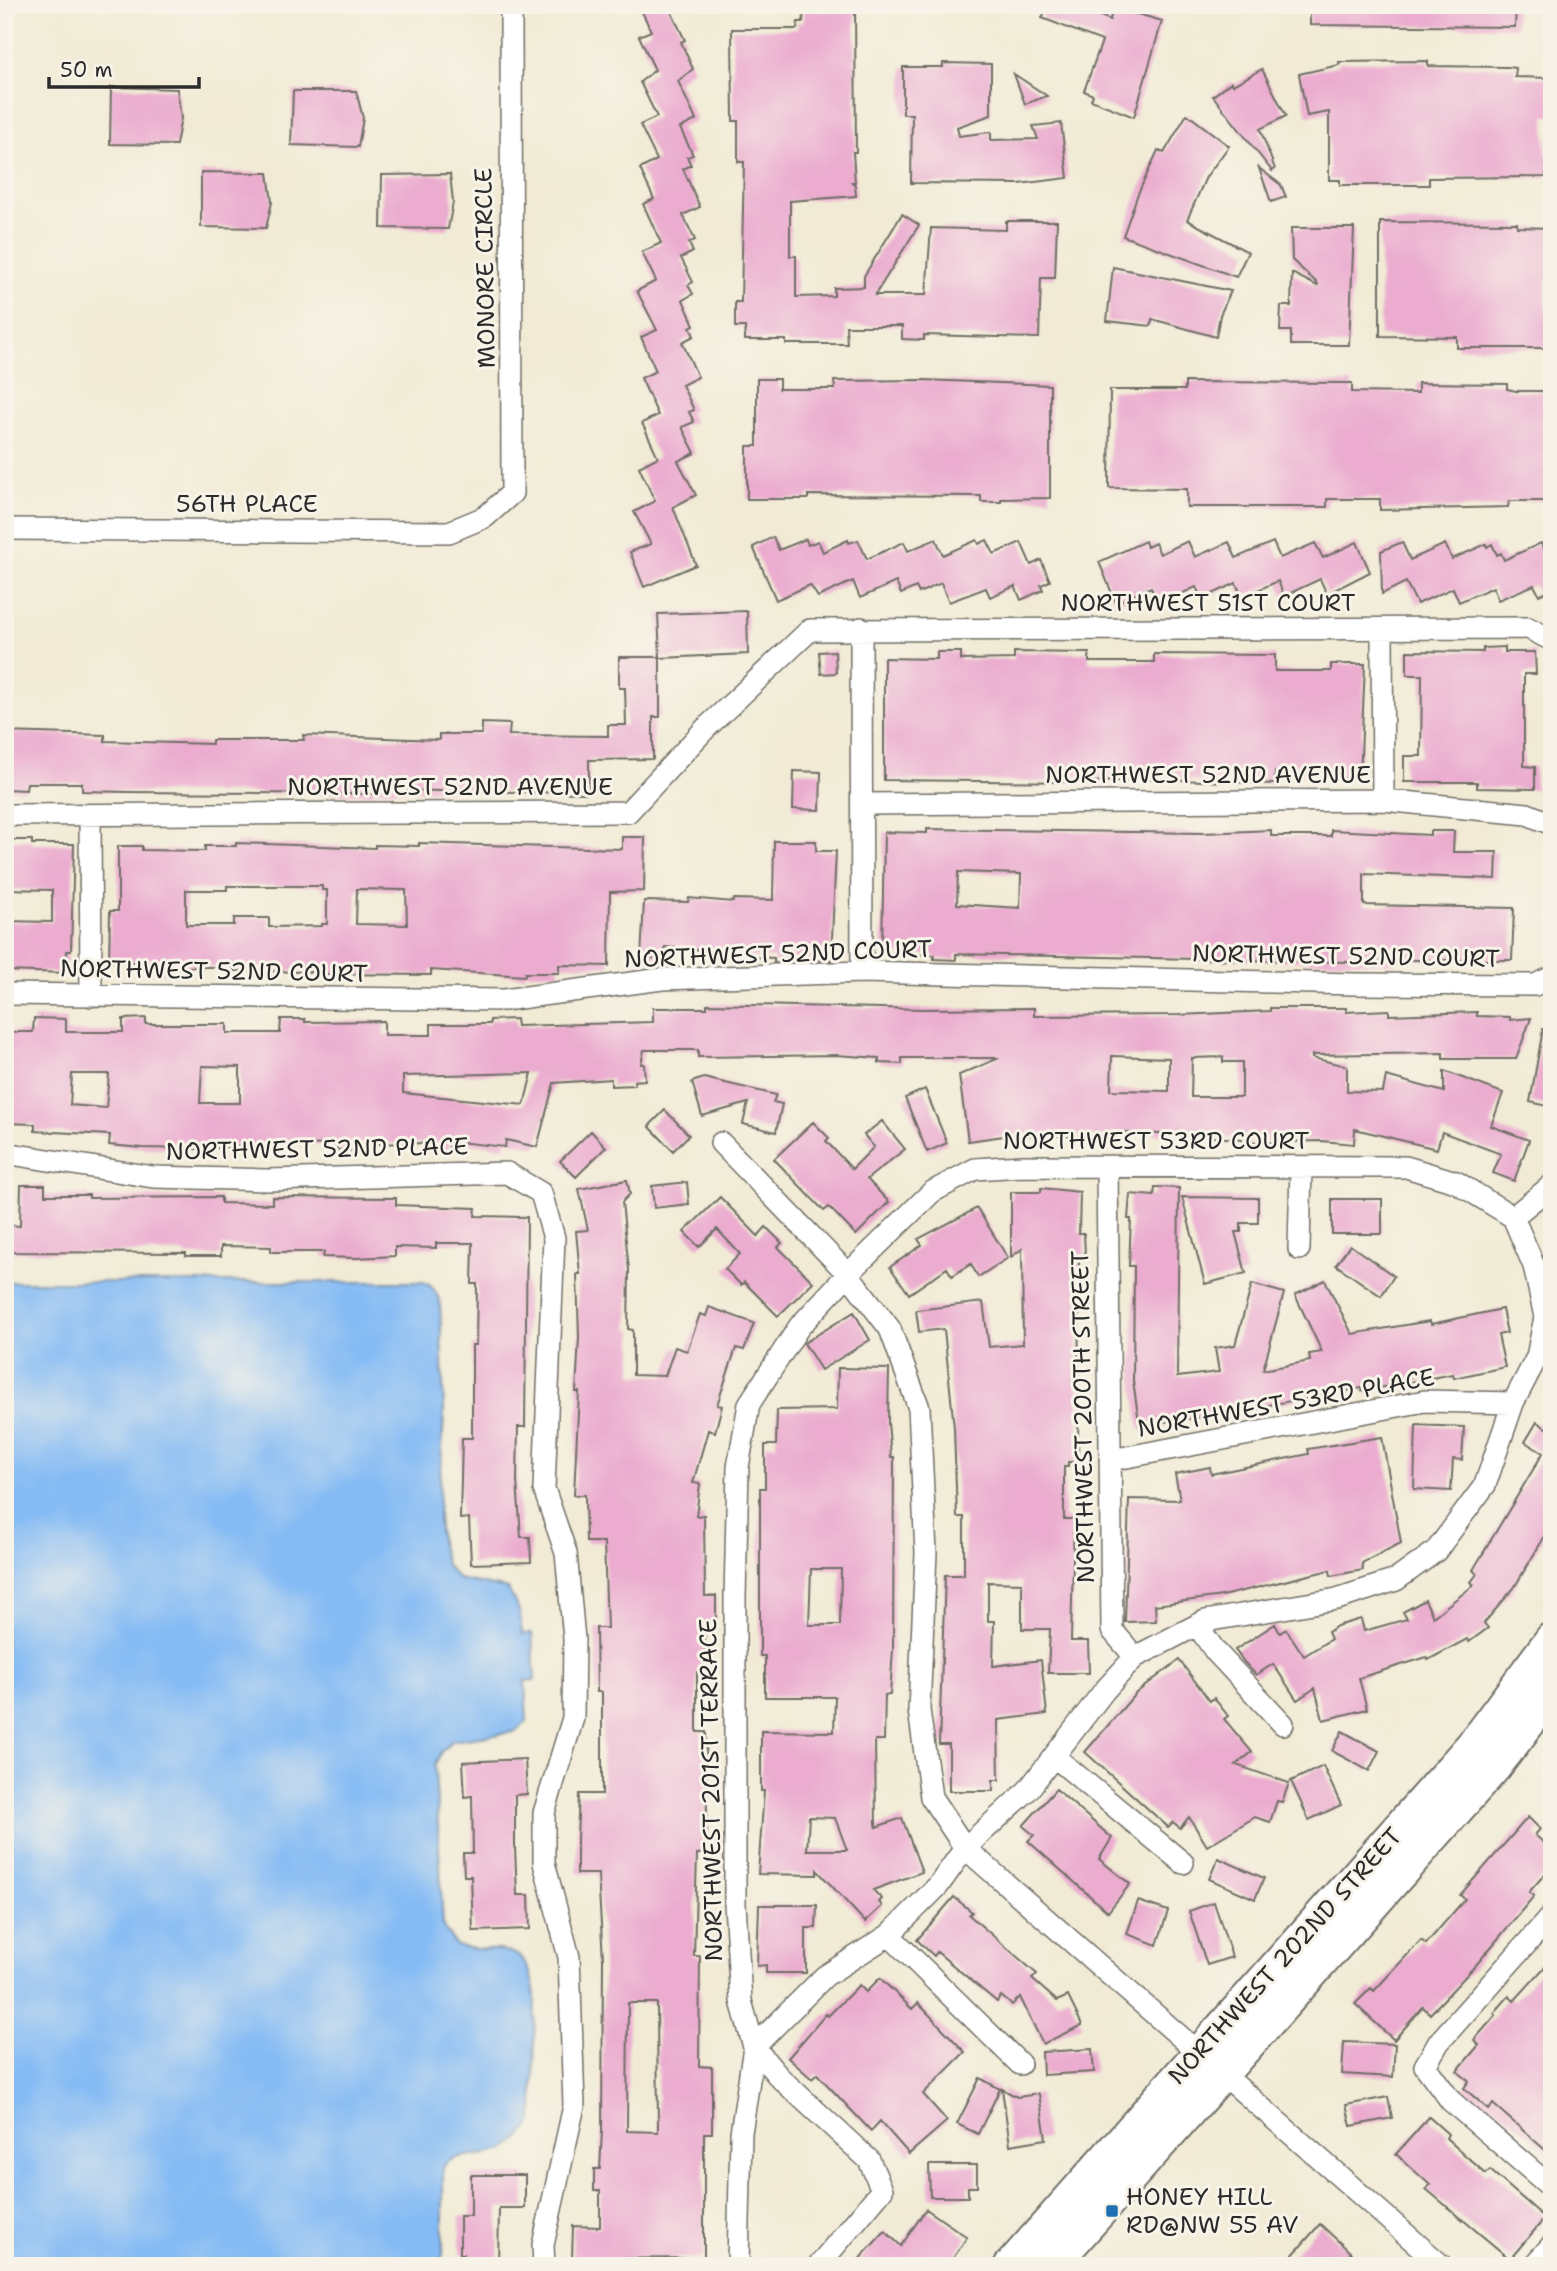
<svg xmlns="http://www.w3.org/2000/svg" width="1557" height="2271" viewBox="0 0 1557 2271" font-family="'Shantell Sans',sans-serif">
<rect width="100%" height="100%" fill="#f7f3e8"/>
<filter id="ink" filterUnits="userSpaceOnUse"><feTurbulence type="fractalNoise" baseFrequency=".0143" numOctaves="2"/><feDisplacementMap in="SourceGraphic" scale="14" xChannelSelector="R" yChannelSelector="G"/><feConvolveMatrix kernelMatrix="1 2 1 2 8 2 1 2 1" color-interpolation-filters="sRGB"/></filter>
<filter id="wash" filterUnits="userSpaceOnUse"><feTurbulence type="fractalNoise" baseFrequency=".00686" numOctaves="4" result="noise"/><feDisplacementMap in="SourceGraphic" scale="28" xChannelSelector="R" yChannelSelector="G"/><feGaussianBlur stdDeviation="1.57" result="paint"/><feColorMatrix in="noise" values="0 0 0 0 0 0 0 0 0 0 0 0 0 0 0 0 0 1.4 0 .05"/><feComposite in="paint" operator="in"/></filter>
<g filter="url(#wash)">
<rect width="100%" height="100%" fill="#f1ebd5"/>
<!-- water -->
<path fill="#85bbf4" stroke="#587390" stroke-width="2" d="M5 1282H423C433 1286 436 1291 440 1302L444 1413 438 1516 440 1541 446 1565 458 1579 508 1589 520 1613 522 1634 532 1633 535 1680 525 1681 527 1722 514 1732 452 1741 441 1752 435 1766 443 1927 457 1946C500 1957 526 1934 535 1995L533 2120C504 2174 462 2142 443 2167V2254L439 2266H5Z"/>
<g id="blocks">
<!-- building -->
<path fill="#ebaccf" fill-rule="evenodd" d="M639 5H668L685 40 681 42 693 69 678 81 696 120 680 128 693 155 687 157 691 165 683 169 700 207 683 215 695 240 689 243 693 252 681 258 693 282 688 285 693 294 683 300 694 325 690 327 694 336 682 342 698 377 682 385 694 410 689 412 694 422 682 427 695 453 678 461 696 495 673 507 696 565 644 587 630 552 651 544 634 512 655 501 639 467 658 457 642 423 658 415 641 378 656 371 641 337 657 330 637 291 656 281 642 252 661 243 643 204 654 199 640 169 657 160 640 125 657 117 640 82 655 70 639 36 651 31Z
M804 5H855L856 152H853L855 182H852L855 185 856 196 790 201V256H796V297L834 296V288L864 287V276L902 214 919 225 875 295H926L931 228 1006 230V221H1057L1055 278H1041L1039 338 924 335V340L902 339V326H846L847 344H786V340H745V327H735V302H741L744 162H738V121H733L732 29H797L798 22H803Z
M1048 5H1073L1110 20 1113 7 1162 21 1134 117 1091 100 1093 95 1084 91 1102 41 1042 18Z
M1310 5H1516L1515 27 1310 25Z
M1428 61V66L1508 67 1516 68 1515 77 1552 78V116H1545L1546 154 1552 153V173H1546V177L1429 178V185H1340V180H1329V112L1307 116 1299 74 1339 65V62Z
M943 63 991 64V115L957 127 959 136 991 132V140L1038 139 1033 126 1061 123 1068 178 1019 184 911 183 912 114H903V67H943Z
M1262 69 1286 116 1260 129 1275 169 1272 171 1213 96 1231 82 1233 85Z
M1014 74 1047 96 1025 104Z
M111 87 177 89 181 118 176 145 110 144Z
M293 91H356L363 118 358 147 291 145Z
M1187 114 1229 146 1206 177 1187 220 1248 252 1236 277 1123 236 1137 196 1158 150 1164 153Z
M1259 168 1281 185 1286 197 1271 202Z
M201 172 268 173 272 202 266 228 201 227Z
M450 174 453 202 448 229 381 228 382 175Z
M1380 222 1517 223V227L1552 228V280H1546V312H1552V339H1546V348H1457V337L1380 336Z
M1291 228H1354L1349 345H1291V331H1280L1281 306H1291L1292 273 1317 286 1318 284 1292 260Z
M1113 267 1231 291 1220 315 1216 337 1152 319 1151 326 1107 321Z
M757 379H779V389H835L834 381 923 380 1050 385V498L1001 499V502H981V496L808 495V499H747V446H757Z
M1185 382 1352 383V392L1418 393V383L1507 384V389L1516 391H1552L1548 501H1509L1508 507 1380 510V499H1327V507H1187V489L1109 488 1110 390H1185Z
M773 537 779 550 806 539 808 545 818 541 823 552 848 540 849 543 858 540 867 559 904 542 908 551 936 539 943 555 977 540 979 544 987 540 994 554 1021 542 1031 565 1041 560 1050 581 1041 585 1043 590 1021 600 1015 586 990 597 986 588 949 602 941 583 919 593 916 587 901 594 896 582 860 598 853 581 818 597 810 585 776 600 753 547Z
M1145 541 1147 547 1155 543 1160 554 1188 541 1195 557 1229 542 1236 558 1273 542 1280 558 1315 543 1323 558 1357 542 1370 572 1327 594 1320 579 1284 596 1278 581 1242 597 1236 583 1202 599 1196 587 1159 604 1151 587 1116 603 1099 562Z
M1402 542 1410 560 1445 544 1452 559 1486 544 1487 547 1492 544 1497 555 1501 553 1504 560 1541 543 1552 567V589L1539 595 1534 585 1498 600 1493 587 1459 602 1453 588 1417 604 1406 582 1382 594 1381 551Z
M747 611 748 654 660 658V717H653V759L589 760V793L374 790V794L126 792 82 791V783H27L26 790 5 789V732L105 735V741L212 744V740H304L303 735 439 740V734H482V723L510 724 509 735 608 736V725H626L625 688H619V657H660L658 614Z
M1505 647V652H1535L1536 674H1524V766L1535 767V789L1477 788V782H1404V756H1421L1422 675H1407V651L1483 652V648Z
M835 651 836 673 821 674 819 652Z
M937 652H961V660L1014 659V652L1089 653V662H1154V654L1275 655V671H1331V664H1365L1360 779 1326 778V774L1275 772 1274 784 1132 778V781L1084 782 884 780V658L937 659Z
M794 771 821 772 820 810 793 809Z
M927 829 1204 833 1271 830V836H1331V830L1430 835V831H1454L1453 852H1497L1496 879 1364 874V905L1514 908 1512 960H1396V963L956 954V960L934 959V955L882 953 884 832 927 833ZM958 872 1021 874 1020 908 957 904Z
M622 837H645L644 891 610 892 609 966 559 965V973H525V976L431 970V975L322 974V972L234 971V967H186V973H152V962H109L110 911H118V846H142V850L205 851V846H236V843L375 848V845L419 846V843L622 849ZM227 886H322V890H327V924H322V926L269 927V918H234V925H186V890H227ZM357 889 406 890 407 925 356 924Z
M9 840H32V844H74L71 951H67V973L5 971V921L52 922V890L5 889Z
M774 841H816V851H836L831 960 774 962V958L731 956V953L665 947 664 959 641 958 644 901 688 902 689 898 733 902 734 899 773 900Z
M707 1004 923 1009 1034 1008V1016L1179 1015 1270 1011V1008H1346V1012L1389 1010V1015L1477 1012V1016L1510 1017V1020L1531 1018 1516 1059H1443V1053L1312 1055V1058L1347 1066V1091L1383 1092 1386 1076 1444 1092V1071L1503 1093 1491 1126 1529 1140 1514 1181 1493 1173 1501 1154 1442 1132 1437 1149 1355 1129 1354 1144 1321 1141 1242 1143V1139L1143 1133H1111V1137L1011 1135 968 1141 959 1075 999 1058H902V1064L879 1063V1058L836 1055 698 1057V1050H644L641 1064H644L645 1080 634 1081 635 1085 611 1086V1079L554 1083 537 1147 506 1140 505 1147 449 1141V1152L424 1151V1143L361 1144V1151L337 1150V1145L284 1144 197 1149 143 1148 109 1145 110 1135 35 1131V1124L5 1123V1032H33L34 1018 66 1019V1032H123V1019L146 1018V1024H227V1033H280L281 1019H305V1022L384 1021V1035H431V1024H490V1020L516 1019 517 1026 653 1022V1008H707ZM1112 1056 1169 1058V1091L1111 1090ZM1223 1057V1062H1242V1097H1191L1192 1058ZM202 1066 240 1067V1103H200ZM532 1073 524 1105 403 1093V1076ZM72 1074H109L106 1108 70 1105Z
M1543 1029H1552V1107L1530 1102Z
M704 1078 776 1095 773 1102 782 1104 776 1132 743 1124 748 1103 702 1116 692 1082Z
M925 1089 947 1143 927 1152 905 1098Z
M665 1110 689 1135 673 1151 649 1126Z
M882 1121 905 1149 867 1179 889 1202 856 1235 829 1207 824 1211 774 1159 813 1122 829 1138 826 1141 852 1169 874 1147 864 1135Z
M591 1131 606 1147 576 1177 560 1161Z
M627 1180 630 1194 622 1202 629 1270 628 1329 633 1330V1375L665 1376 675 1347 687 1351 700 1314 706 1316 709 1307 754 1323 744 1350 736 1348 717 1405 722 1406 715 1432 708 1430 693 1483 700 1484 696 1516 704 1515 705 1596H716V1627H705V1672H697V1732H706L707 1817V1853L697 1854 694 1956H700L699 2066 712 2067V2133H704V2258L572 2259 573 2226 600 2227V2191H594V2169H600L602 2131 603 1959 598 1874H577V1839L579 1794H602V1692H597L596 1628H607L604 1542H586L585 1495H574L579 1392H576L579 1337 577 1274H580L576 1231 588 1230 579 1189ZM628 2003H657L658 2132 627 2131Z
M687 1182 689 1204 654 1208 652 1186Z
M21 1185H45V1195H89V1198L221 1197V1203L272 1204V1197L396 1198V1205L476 1208 475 1216 527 1217 525 1427H518L517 1481 521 1537H530L531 1562 471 1564 469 1518 460 1519 462 1438H472V1345H476L477 1284H472L473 1243H436V1248L395 1247V1256L356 1258 323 1257 324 1252H271V1247L221 1246V1256H186V1253L8 1252 9 1225 20 1226Z
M1155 1187 1179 1188 1177 1377 1219 1372 1215 1348 1235 1345 1252 1284 1284 1293 1263 1370 1310 1361 1309 1354 1322 1352 1295 1295 1325 1280 1352 1334 1430 1321 1431 1324 1502 1309 1507 1333 1498 1335 1505 1367 1454 1378 1453 1374 1362 1391V1388L1258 1407 1259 1411 1162 1422 1163 1426 1140 1429 1133 1381 1134 1266H1129L1131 1219H1128L1130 1194 1154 1196Z
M1041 1188 1080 1192 1079 1233H1084L1085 1256H1079L1078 1462H1068V1467H1064V1519H1074L1071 1641H1088L1089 1673H1048L1050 1629H1022V1583L988 1582V1621H994L993 1666 1041 1660 1047 1714 998 1720 999 1780H993V1791H949V1744H939L945 1575H964V1517H957L954 1428 944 1329 919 1332 916 1310 983 1302 989 1347 1023 1344 1022 1249 1011 1257V1192H1041Z
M720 1197 758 1236 766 1227 782 1243 778 1247 813 1282 778 1316 744 1282 741 1285 725 1269 740 1254 717 1229 699 1247 684 1232Z
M1182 1197 1258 1198V1223H1241V1232H1235L1246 1273 1205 1284Z
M1332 1199H1382V1234H1332Z
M977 1208 1008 1258 978 1277 971 1264 952 1276 947 1268 909 1294 890 1267 922 1245 918 1239Z
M1350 1245 1394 1276 1381 1296 1336 1265Z
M854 1312 870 1340 821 1370 804 1343Z
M838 1368 889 1369 888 1422 891 1457H894L893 1649 890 1695H885L884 1740H875L876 1827 902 1818 922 1872 873 1890 882 1899 879 1902 882 1906 865 1922 817 1870V1875L758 1874 764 1791H761V1731L834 1732 835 1697H765V1656H760V1488H765V1445H776L777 1410 837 1409ZM811 1569H841L840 1625H809ZM809 1817 835 1818 847 1850H807Z
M1537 1422 1552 1432V1524L1514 1588 1484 1623 1488 1628 1469 1642 1467 1639 1428 1660 1427 1657 1359 1678 1367 1709 1323 1720 1315 1688 1297 1700 1273 1664 1256 1675 1244 1662 1235 1650 1275 1624 1280 1633 1286 1629 1304 1656 1331 1639 1328 1632 1337 1626 1361 1619 1364 1631 1407 1619 1403 1612 1425 1600 1433 1617 1474 1585 1471 1582 1477 1574 1473 1570 1543 1453 1525 1442Z
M1416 1425 1464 1427 1462 1460 1453 1459 1451 1491 1414 1489Z
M1382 1437 1401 1543 1362 1563 1363 1570 1331 1576 1330 1570 1222 1596 1155 1605 1156 1621 1125 1622 1129 1499 1180 1500 1175 1474 1210 1467 1211 1474 1309 1454 1308 1449Z
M1179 1660 1210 1701 1214 1698 1228 1716 1224 1719 1252 1752 1236 1765 1289 1783 1282 1802 1277 1801 1270 1822 1255 1817 1207 1846 1189 1817 1180 1828 1173 1822 1168 1827 1085 1752 1136 1693Z
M1342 1731 1379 1751 1369 1771 1332 1751Z
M525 1759 527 1794 515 1795V1847L517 1895H529L530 1929 473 1931 471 1876H464L463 1853H473L472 1796 465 1797 463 1762Z
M1323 1766 1341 1805 1309 1820 1291 1781Z
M1056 1789 1112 1838 1099 1859 1130 1884 1108 1912 1028 1841 1034 1835 1023 1826Z
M1528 1817 1540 1829 1535 1835 1552 1850V1866L1529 1892 1534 1896 1476 1965 1430 2014 1423 2007 1394 2040 1355 2004 1371 1988 1374 1991 1421 1940 1426 1944 1465 1899 1460 1895Z
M1218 1858 1264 1878 1255 1899 1209 1879Z
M954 1897 972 1912 969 1915 1037 1974 1032 1979 1057 2001 1068 1996 1082 2025 1043 2044 1020 1997 1012 2005 1001 1996 997 2002 937 1952 934 1956 917 1940Z
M1138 1901 1168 1911 1157 1945 1127 1934Z
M1214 1902 1232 1957 1207 1965 1189 1911Z
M759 1905H817L816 1928H806V1973H766V1965L757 1966Z
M1552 1959V2156L1493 2104 1489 2110 1464 2088 1469 2081 1457 2071 1479 2045 1474 2040 1496 2015 1494 2013 1509 1996 1514 2001Z
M880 1978 912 2009 918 2003 965 2052 923 2094 947 2121 909 2154 880 2121 871 2131 817 2074 812 2079 788 2058 826 2014 828 2016 859 1985 866 1992Z
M1344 2042 1395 2044 1393 2077 1342 2074Z
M1092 2049 1094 2072 1043 2075 1042 2052Z
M980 2078 1000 2089 978 2134 957 2124Z
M1002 2089 1017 2097 1039 2094 1046 2139 1010 2145Z
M1388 2097 1392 2118 1351 2126 1346 2105Z
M1429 2117 1448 2134 1446 2138 1486 2174 1490 2170 1545 2218 1510 2259 1426 2189 1430 2185 1396 2154Z
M929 2165H977V2187H968V2197H930Z
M471 2175H525V2208H499L498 2266H464V2254H460V2216H471Z
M926 2209 967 2237 948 2266H853L885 2231 901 2246Z
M1320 2224 1351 2253 1340 2266H1283Z"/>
</g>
</g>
<g filter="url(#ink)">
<use href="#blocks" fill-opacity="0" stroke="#706e66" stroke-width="2"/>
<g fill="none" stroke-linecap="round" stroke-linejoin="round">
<defs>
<path id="minor" d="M5 529 449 532 485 517 512 493 511 5
M861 628 862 972
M1382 630 1383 800
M862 804 1383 800 1527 814 1552 824
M5 815 628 812 706 728 810 630 1528 628 1552 640
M90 816 91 996
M5 994 504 1000 662 979 862 972 1354 984 1535 985 1552 977
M721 1143 848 1274 890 1329 919 1408 926 1553 919 1710 931 1797 965 1848 1442 2266
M5 1153 153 1177 269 1180 507 1173 541 1193 554 1238 544 1489 566 1553 574 1639 573 1718 544 1813V1863L569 1957 574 2106 543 2245 544 2266
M1107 1167 1112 1630 1135 1657
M1513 1217 1552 1185
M1299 1249 1301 1167
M1111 1460 1425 1401 1513 1403
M1197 1625 1215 1651 1283 1724
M1056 1758 1183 1863
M1552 1915 1439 2042 1425 2066 1451 2101 1552 2188
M889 1935 1020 2064
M738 2266 741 2133 754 2047 741 2001 735 1904V1598L738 1467 749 1404 799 1327 848 1274 932 1192 975 1169 1022 1166 1406 1167 1456 1182 1513 1217
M818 2266 882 2190 869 2160 779 2077 754 2047 825 1976 889 1935 938 1886 965 1848 1028 1790 1104 1691 1135 1657 1205 1621 1337 1599 1396 1580 1436 1551 1485 1485 1513 1403 1537 1357 1545 1317 1534 1266 1513 1217
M1533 2266 1552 2245"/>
<path id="primary" d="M1011 2266 1472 1746 1552 1639
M1051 2266 1495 1766 1552 1692"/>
</defs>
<!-- minor casing -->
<use href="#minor" stroke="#706e66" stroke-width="24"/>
<!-- primary casing -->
<use href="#primary" stroke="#706e66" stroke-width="37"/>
<!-- minor -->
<use href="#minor" stroke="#fff" stroke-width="21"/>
<!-- primary -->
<use href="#primary" stroke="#fff" stroke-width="33"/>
</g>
</g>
<!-- markers -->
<rect fill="#1f6fb2" stroke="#f7f3e8" stroke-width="2.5" x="1105" y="2204" width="14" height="14" rx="3.5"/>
<g text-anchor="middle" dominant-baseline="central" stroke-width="6" stroke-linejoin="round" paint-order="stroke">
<!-- street labels -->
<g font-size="24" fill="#2b2b2b" stroke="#f7f3e8">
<text transform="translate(485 268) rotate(-91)">MONORE CIRCLE</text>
<text x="247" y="504">56TH PLACE</text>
<text x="1208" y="603">NORTHWEST 51ST COURT</text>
<text x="1208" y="775">NORTHWEST 52ND AVENUE</text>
<text x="450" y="787">NORTHWEST 52ND AVENUE</text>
<text transform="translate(778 954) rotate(-2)">NORTHWEST 52ND COURT</text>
<text transform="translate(1346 956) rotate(1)">NORTHWEST 52ND COURT</text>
<text transform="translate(214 971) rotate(1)">NORTHWEST 52ND COURT</text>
<text x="1156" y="1141">NORTHWEST 53RD COURT</text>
<text transform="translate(317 1149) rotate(-1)">NORTHWEST 52ND PLACE</text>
<text transform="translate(1286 1403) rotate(-10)">NORTHWEST 53RD PLACE</text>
<text transform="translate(1083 1417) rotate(-91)">NORTHWEST 200TH STREET</text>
<text transform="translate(711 1790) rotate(-91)">NORTHWEST 201ST TERRACE</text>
<text transform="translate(1285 1956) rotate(-48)">NORTHWEST 202ND STREET</text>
</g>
<!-- poi labels -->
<g font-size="24" fill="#2b2b2b" stroke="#f7f3e8" text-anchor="start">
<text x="1126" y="2197">HONEY HILL<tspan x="1126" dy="28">RD@NW 55 AV</tspan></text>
</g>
</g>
<!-- margin -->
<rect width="1557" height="2271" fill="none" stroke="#f7f3e8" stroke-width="28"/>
<!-- scale -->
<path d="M49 77v10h150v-10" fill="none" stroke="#2b2b2b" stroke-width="3.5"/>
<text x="60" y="77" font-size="21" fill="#2b2b2b" stroke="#f7f3e8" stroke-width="5" paint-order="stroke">50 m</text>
</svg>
